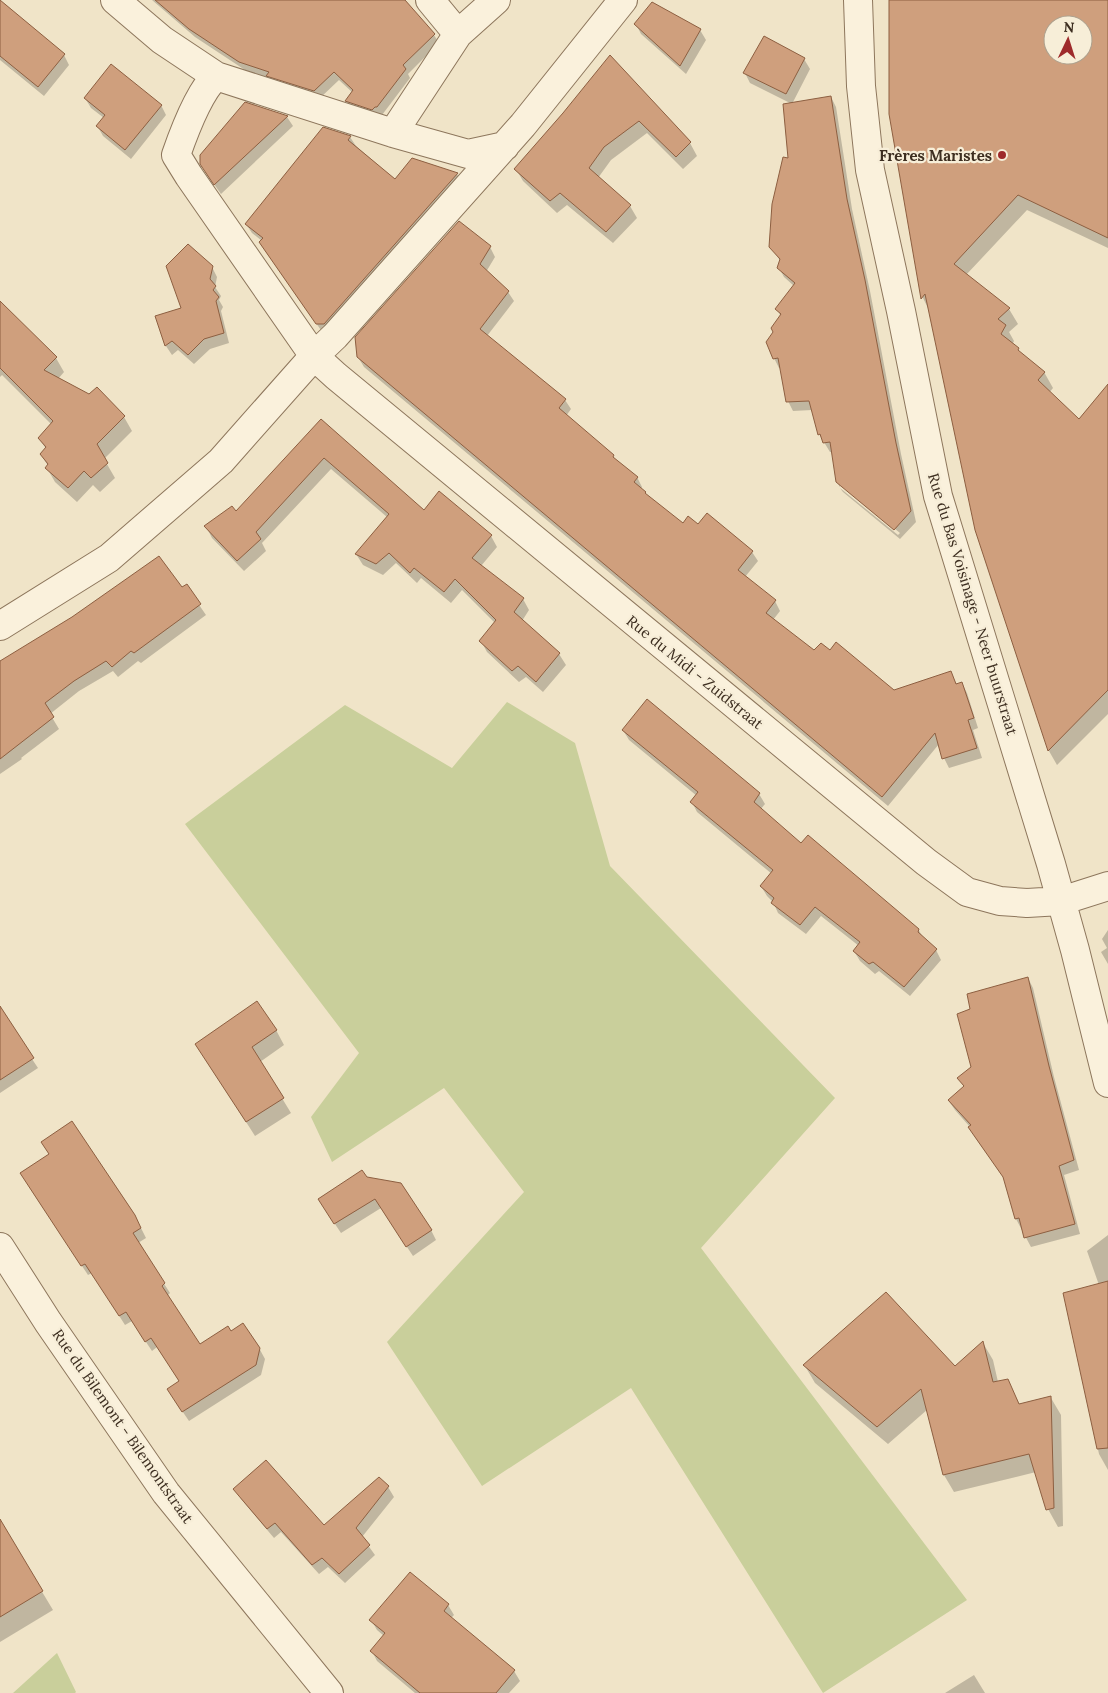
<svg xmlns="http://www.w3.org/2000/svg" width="1108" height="1693" viewBox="0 0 1108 1693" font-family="Lora,serif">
<rect width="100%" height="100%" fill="#f0e4c8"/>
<!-- green -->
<path fill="#c9cf9b" d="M507 702 575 743 610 866 835 1098 701 1248 967 1600 823 1693 631 1388 482 1486 387 1342 524 1192 444 1088 332 1162 311 1117 359 1053 185 824 345 705 452 768Z
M57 1653 76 1692 75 1693H13Z"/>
<!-- shadow -->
<path fill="#0003" fill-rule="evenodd" d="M152 0H400L434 35 439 43 408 74 410 78 382 115 351 109 346 101 353 93 339 80 319 99 272 84 269 78 245 70 195 37Z
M890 0H1108V248L1027 210 966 275 1009 309 1018 324 1009 332 1014 341 1013 343 1023 356 1044 372 1053 388 1049 393 1078 420 1108 385V714L1057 765 1049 751 977 529 930 312 923 298 890 114ZM1053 25H1083V55H1053Z
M0 5 64 55 69 65 44 96 0 60Z
M636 24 700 30 706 40 686 74 641 34Z
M610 57 690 143 697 156 683 169 647 133 611 160 598 178 630 206 637 218 613 243 567 205 557 213 523 181 516 169 564 114Z
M804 59 810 69 792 104 750 83 745 73Z
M831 97 836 107 852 209 870 291 901 454 916 522 900 539 843 492 840 488 898 535 900 533 840 484V487L837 482 833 452H830L819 434 812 410 793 411 788 401 781 368H779L774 358V332L781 317 777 309 794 286 784 277 779 268 781 262 770 246 789 160Z
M85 98 161 105 166 115 131 159 103 136 98 127 104 118 91 108Z
M287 117 293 126 221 194 207 174Z
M350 137 356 146 395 180 457 174 462 184 323 333 266 252 260 243 262 241 252 233 246 224Z
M490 247 495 257 486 272 508 292 514 301 487 336 565 400 571 409 566 416 613 456 617 462 637 477 642 487 641 489 648 497 683 524 699 526 752 552 758 561 745 577 775 601 780 611 773 620 815 652 894 691 951 673 957 685 962 683 967 693 978 728 973 730 982 758 949 768 944 758 939 744 888 806 364 367 358 357Z
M212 267 217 277 215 287 221 296 219 300 223 307 221 311 229 343 210 349 194 364 178 350 172 355 166 346 157 317 182 309Z
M0 303 56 358 64 372 58 379 124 417 132 431 104 459 115 478 100 492 93 485 77 502 55 482 47 468 48 466 41 454 46 449 39 438 51 424 2 375 0 377Z
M321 421 424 511 491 536 497 547 481 566 523 599 529 610 522 621 559 654 566 665 543 692 526 677 519 682 487 652 481 641 495 623 462 590 451 603 421 578 417 583 396 563 383 575 363 565 356 554 387 517 331 469 262 543 266 551 244 571 212 538 206 526 236 513Z
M186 586 206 615 141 663 138 661 118 677 113 671 79 691 50 714 59 729 21 758 22 759 0 774V663Z
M623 730 759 794 765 804 760 810 801 845 918 929 924 939 936 950 941 960 910 996 879 971 875 974 860 961 854 951 859 946 821 916 806 934 778 913 773 902 767 896 761 886 772 874 697 812 692 802 697 796 629 740Z
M1108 930V964L1101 952 1107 948 1102 939Z
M1028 978 1033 988 1054 1077 1079 1170 1064 1175 1080 1234 1031 1247 1016 1219 1005 1179 975 1137 970 1127 955 1110 949 1101 964 1087 959 1078 973 1068Z
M0 1017 32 1059 38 1068 0 1093Z
M276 1030 284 1045 260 1062 291 1113 255 1136 206 1059Z
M367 1178 431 1230 436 1240 413 1256 381 1208 341 1233 325 1209Z
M27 1183 140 1226 146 1238 138 1243 170 1293 167 1296 200 1346 231 1333 259 1348 265 1359 261 1375 189 1421 174 1399 180 1382 157 1347 152 1351 132 1321 125 1325 92 1273 88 1275Z
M1108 1235V1470L1099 1454 1065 1294 1099 1285 1087 1251Z
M983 1343 993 1360 998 1382 1007 1380 1020 1405 1051 1398 1061 1415 1063 1526 1058 1527 1048 1509 1036 1472 954 1492 944 1475 928 1409 888 1444 815 1383 805 1366 955 1368Z
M388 1487 394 1497 362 1537 375 1555 345 1583 328 1567 319 1574 281 1532 274 1538 241 1499 235 1489 324 1527Z
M0 1522 53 1610 0 1642Z
M410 1573 448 1605 454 1615 451 1618 514 1671 520 1681 509 1693H415L377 1661 372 1651 384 1636 377 1630 371 1620Z
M974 1675 985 1693H945Z"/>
<!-- building -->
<path fill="#cf9f7d" stroke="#8d5f41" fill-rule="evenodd" d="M0 0 65 54 38 87 0 56Z
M155 0H405L435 34 403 65 406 69 377 107H375L372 110 345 101 353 90 334 72 314 91 266 76 269 72 239 62 189 29Z
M889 0H1108V238L1018 195 954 264 1010 308 998 319 1006 325 1001 334 1019 348 1018 350 1045 372 1038 380 1079 419 1108 384V690L1048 751 975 530 925 294 921 299 889 114ZM1053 25H1083V55H1053Z
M652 2 701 29 680 66 634 24Z
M764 36 805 58 786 94 743 73Z
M610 55 691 142 676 157 639 121 604 147 589 168 631 205 606 232 560 193 550 201 514 169 563 113Z
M111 64 162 105 125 150 96 126 105 115 84 98Z
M831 96 847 199 865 280 896 443 911 511 894 530 836 482 830 442 823 443 820 434 818 435 809 401 786 402 778 358 773 359 766 342 773 332 771 328 781 314 775 309 795 283 777 268 780 259 769 247 772 204 783 157 788 158 783 104Z
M245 102 288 116 214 185 200 164V155Z
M323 127 351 136 348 140 395 179 412 158 458 173 324 324H316L259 242 263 238 245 224Z
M459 221 491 246 480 264 509 291 480 329 566 399 559 408 614 455 613 457 638 477 634 482 646 492 645 493 683 523 688 516 698 524 707 513 753 551 738 570 776 600 766 613 814 650 821 643 830 650 836 642 894 690 951 671 956 684 962 682 974 718 968 720 977 748 942 759 935 733 882 797 357 357 355 337Z
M188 244 213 266 210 279 216 286 213 290 219 297 216 301 224 333 204 339 188 355 172 341 165 346 155 316 181 308 166 266Z
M0 301 57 357 44 370 89 394 97 387 125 416 97 444 108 463 91 478 84 471 68 488 45 468 48 464 40 454 46 447 38 438 53 421 0 368Z
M321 419 424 510 439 491 492 535 472 558 524 598 514 612 560 653 536 682 518 666 512 671 479 641 496 620 455 579 444 592 414 568 410 573 389 553 376 564 355 554 389 514 324 458 256 532 261 539 237 561 204 526 232 506 236 511Z
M159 556 182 587 187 584 201 604 134 653 131 651 112 667 106 661 74 681 45 703 54 717 0 759V661L72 617Z
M647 699 760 793 754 802 801 843 808 835 919 929 918 932 937 949 904 987 873 962 869 964 853 951 860 942 815 907 800 925 771 903 774 898 760 886 773 870 690 802 698 792 622 730Z
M1028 977 1049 1066 1074 1160 1059 1166 1075 1224 1024 1238 1019 1218 1015 1219 1003 1177 968 1127 971 1125 948 1100 964 1086 957 1078 971 1067 957 1014 970 1009 967 994Z
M257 1001 277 1030 252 1047 284 1098 246 1122 195 1044Z
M0 1006 34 1058 0 1080Z
M72 1121 135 1215 141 1228 133 1233 165 1283 162 1286 200 1344 228 1326 231 1331 243 1323 260 1348 256 1365 182 1412 167 1389 179 1381 151 1338 145 1342 126 1312 119 1316 85 1264 81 1266 20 1173 49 1154 41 1142Z
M362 1170 367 1177 401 1183 432 1230 406 1247 375 1199 334 1224 318 1199Z
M1108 1281V1448L1097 1449 1063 1293Z
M886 1292 955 1366 983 1341 993 1382 1008 1379 1019 1404 1051 1396 1054 1508 1046 1510 1029 1454 943 1475 921 1389 877 1427 803 1365Z
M266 1460 324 1525 379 1477 389 1486 356 1528 370 1545 339 1574 322 1558 312 1565 275 1523 267 1529 233 1489Z
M0 1519 43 1591 0 1617Z
M410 1572 449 1604 444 1611 515 1670 496 1693H420L370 1651 385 1633 369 1620Z"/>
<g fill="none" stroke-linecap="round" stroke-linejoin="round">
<defs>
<path id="minor" d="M115 0 162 40 216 76 393 133 468 154 505 146
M430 0 458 34
M858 0 861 86 870 170 901 311 938 496 1051 864 1075 950 1108 1083
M216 76C199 92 184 132 176 155L189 176 314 356 336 376 926 862 967 892 1000 901 1027 903 1061 901 1108 886
M393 133 458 34 496 0
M0 626 109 558 221 461 314 356 335 336 523 125 623 0
M0 1247 48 1322 166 1493 329 1693"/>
</defs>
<!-- minor casing -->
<use href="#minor" stroke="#8d765c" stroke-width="30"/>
<!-- minor -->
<use href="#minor" stroke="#faf1dc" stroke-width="28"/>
</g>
<!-- markers -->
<circle fill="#9e2a2b" stroke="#f7eed8" stroke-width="2" cx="1002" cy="155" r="5"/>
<g text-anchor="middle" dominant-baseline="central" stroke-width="4.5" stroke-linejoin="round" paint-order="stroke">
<!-- poi labels -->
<g font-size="15" font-weight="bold" fill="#3d2e20" stroke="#f7eed8" text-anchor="end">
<text x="992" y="155">Frères Maristes</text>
</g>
<!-- street labels -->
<g font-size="15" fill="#3d2e20" stroke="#f7eed8">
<text transform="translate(973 604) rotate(73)">Rue du Bas Voisinage - Neer buurstraat</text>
<text transform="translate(695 672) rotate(39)">Rue du Midi - Zuidstraat</text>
<text transform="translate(123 1426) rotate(55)">Rue du Bilemont - Bilemontstraat</text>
</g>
</g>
<!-- north arrow -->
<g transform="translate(1068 40) rotate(4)"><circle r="24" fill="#f7eed8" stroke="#ada18e"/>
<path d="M0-4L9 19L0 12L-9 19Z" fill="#9e2a2b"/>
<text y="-8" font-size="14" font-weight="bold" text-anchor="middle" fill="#3d2e20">N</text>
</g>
</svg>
